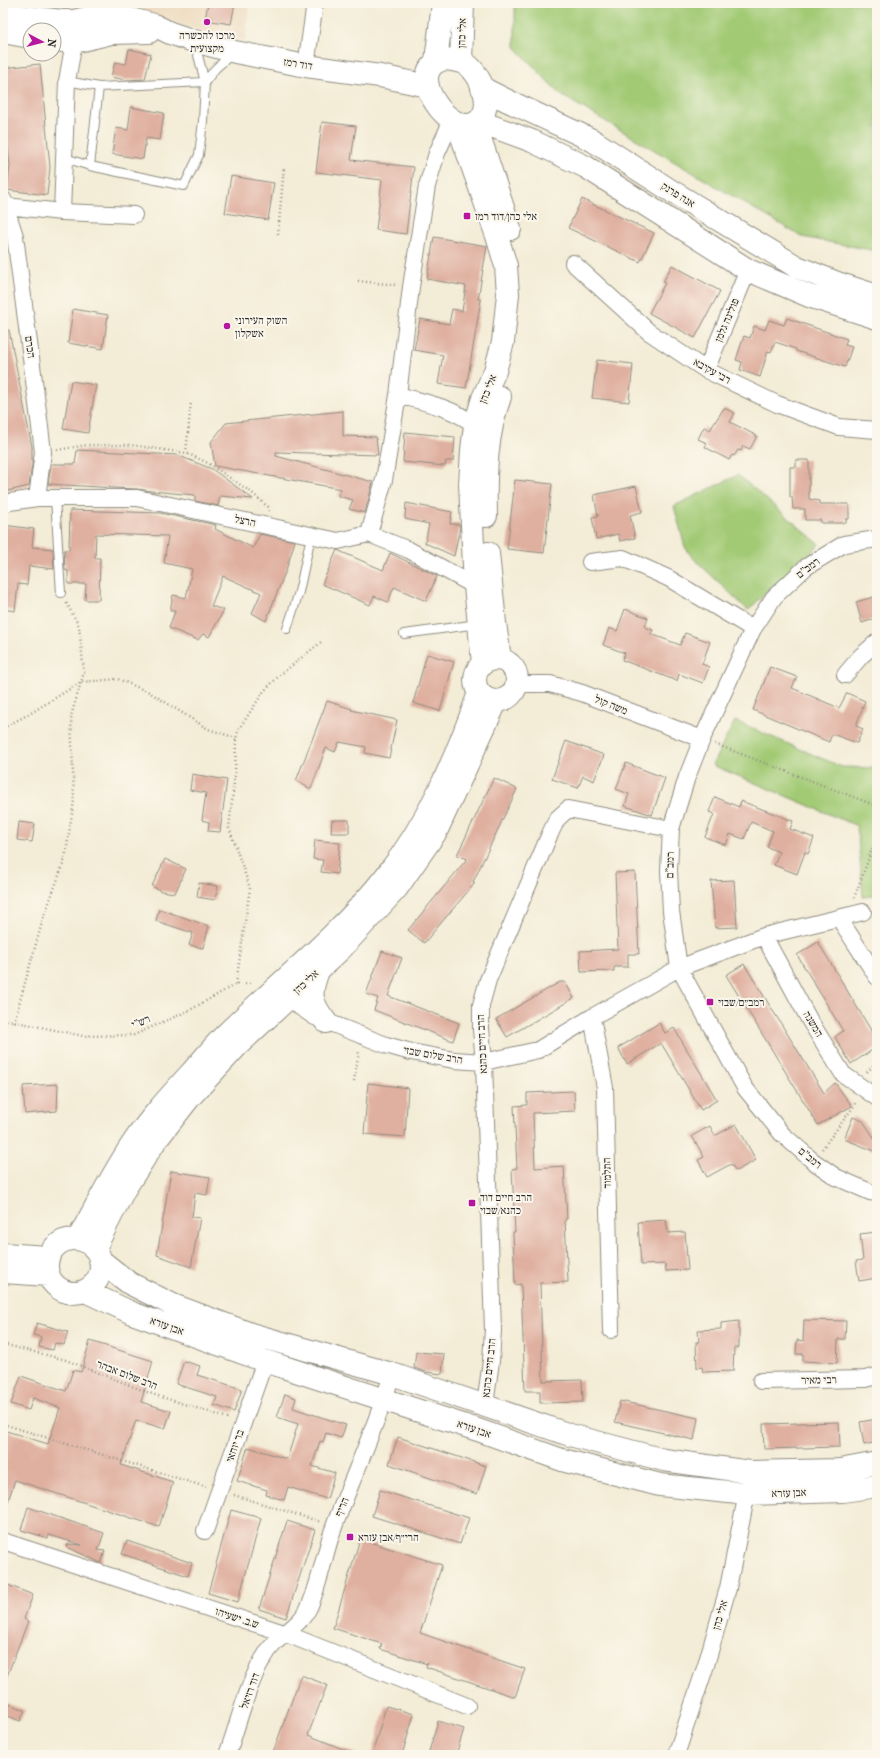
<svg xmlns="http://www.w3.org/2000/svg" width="880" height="1758" viewBox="0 0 880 1758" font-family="'IM FELL French Canon','Frank Ruhl Libre',serif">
<rect width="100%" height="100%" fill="#fbf7ec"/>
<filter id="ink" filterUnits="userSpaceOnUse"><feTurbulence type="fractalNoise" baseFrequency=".025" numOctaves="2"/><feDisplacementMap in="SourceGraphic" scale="8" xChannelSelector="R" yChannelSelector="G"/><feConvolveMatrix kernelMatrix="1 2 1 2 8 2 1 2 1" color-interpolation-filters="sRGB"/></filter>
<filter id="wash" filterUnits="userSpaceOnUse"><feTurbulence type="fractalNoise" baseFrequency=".012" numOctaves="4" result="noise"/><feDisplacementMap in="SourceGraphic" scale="16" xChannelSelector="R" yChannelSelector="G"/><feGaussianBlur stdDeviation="0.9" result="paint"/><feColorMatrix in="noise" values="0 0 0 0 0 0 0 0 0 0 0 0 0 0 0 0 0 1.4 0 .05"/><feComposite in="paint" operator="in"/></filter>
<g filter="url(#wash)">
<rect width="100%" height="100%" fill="#f3ecd6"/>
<!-- built -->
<path fill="#ecd8ba" d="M88 3H250L245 41Z"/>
<!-- green -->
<path fill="#a2ca75" stroke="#667a50" d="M515 3H877V251L802 237 561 95 515 47Z
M738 475 819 544 807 559 787 574 748 610 692 557 685 547 674 506Z
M735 721 842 767 877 768V895L863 897 857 826 712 765Z"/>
<g id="blocks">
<!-- building -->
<path fill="#dfaf9f" d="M208 3H235L231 24 205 20Z
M129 49 151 54 145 79 126 80 111 77 115 62 126 64Z
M40 64 50 167 47 195 7 190 10 166 3 98V68Z
M131 107 164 113 160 140 146 138 143 159 112 154 116 128 128 130Z
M322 122 356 126 351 160 414 167 406 234 376 230 382 180 316 172Z
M231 176 274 183 268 220 225 213Z
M582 199 654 233 640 262 568 228Z
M434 237 487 246 478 299 481 300 466 388 438 384 443 355 414 350 420 319 449 324 452 309 462 311 466 286 427 279Z
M672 265 720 291 695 338 649 313 665 283 663 282Z
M73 309 108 315 103 349 68 343Z
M787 318 847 339 845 345 852 347 845 367 796 351V349L775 342 771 352 768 351 760 377 740 370 742 362 736 360 744 336 750 338 754 326 765 330 769 320 784 325Z
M9 330 32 447V465L29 486 3 492V331Z
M597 360 633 364 629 402 592 398Z
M71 381 96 385 88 433 63 429Z
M724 408 735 413 730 422 757 436 750 449 743 446 741 451 738 450 734 456 732 455 729 460 705 447 707 443 698 439 704 427 710 430Z
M343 411V436L376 437 378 455 276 452V456L373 482 365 513 349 509 353 500 338 496 341 489 215 466 211 442 226 423Z
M405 432 455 437 453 461H446L445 466 403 462Z
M77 450 177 455 212 469 253 499 220 496 218 506 195 501V495L151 491 137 489 114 488 48 484 51 464H75Z
M796 460H809V499L819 501V504H849V519H846V523H821V520H805V509H793L792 497H790V467H796Z
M515 480 552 484 544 553 507 549Z
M636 486 642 512 630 515 635 538 620 541 618 534 596 539 592 517 598 516 594 495Z
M406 503 452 512 450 524H459L460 527 454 556 425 543 429 524 405 519Z
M70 510 160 513 216 525 215 529 253 548 260 534 295 541 286 570 266 621 252 613 261 593 223 576 211 606 224 610 209 637 203 634 198 640 169 628 175 611H170L173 595 186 598 192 569 164 563 168 536 96 534 95 558H100L99 600H85L86 584H68V571L65 570 64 550H69Z
M3 525 34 529 32 547 53 549 54 569 29 566 27 585 18 584 15 611 3 609Z
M337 550 383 570 390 553 437 576 426 601 394 587 388 602 374 596 370 605 322 584Z
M877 596V618L862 623 856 602Z
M625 609 648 618 645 627 653 630 651 634 680 645 685 633 710 642 702 664 709 667 703 683 679 674 677 681 622 660 625 653 603 645 609 628 617 631Z
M427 654 454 662 440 711 413 703Z
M770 667 797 677 792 688 839 708 847 693 865 701 856 726 863 729 857 743 832 734 829 742 753 710Z
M327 701 352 709 351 710 397 720 389 758 365 753 366 747 339 742 335 752 326 748 311 789 296 781Z
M566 741 604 755 594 781 583 776 578 788 552 779Z
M626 763 665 778 652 815 625 806 629 794 616 789Z
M192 774 227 780 220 832 208 831 209 822 202 820 206 793 190 790Z
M494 778 517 789 473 882 475 883 424 943 408 930 467 859 457 855Z
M715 797 739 807 741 801 793 821 790 829 814 838 808 854 805 852 797 874 774 865 779 852 767 847 773 831 751 822 744 839 730 834 726 845 705 837 714 814 709 812Z
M332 820H349V833H331Z
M19 822 35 824 32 842 17 840Z
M315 840 340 843 337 874 321 872 323 860 313 859Z
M165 859 186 869 175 893 161 891 152 886Z
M635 872 639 954H628V967H614V971L581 972 580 951 618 949 615 873Z
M734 880 737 927 715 928 711 881Z
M199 883 218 886 215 900 197 897Z
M159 909 209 926 203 948 189 945 193 933 156 921Z
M818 942 872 1032 877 1029V1047L851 1064 835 1037 843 1031 797 955Z
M382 951 402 958 388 996 459 1023 453 1041 374 1010 378 998 366 994Z
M744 964 824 1093 835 1083 852 1106 818 1125 726 975Z
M560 982H565L574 998 507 1037 496 1019Z
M659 1023 665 1033 674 1028 717 1100 701 1110 661 1043 627 1064 618 1048Z
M368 1083 408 1088 405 1137 364 1134Z
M58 1084 57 1111 25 1114 23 1086Z
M574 1091 575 1111 533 1113 535 1168 564 1166 567 1219H565L568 1282 540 1283 543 1381 582 1380 583 1402 540 1403V1391H525L521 1284 515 1285 513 1232H515L512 1169 517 1168 514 1106 527 1105V1093Z
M853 1117 863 1121 877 1142V1152L844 1139Z
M736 1124 756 1160 736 1171 731 1164 707 1177 698 1160 704 1157 692 1136 710 1126 715 1136Z
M171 1171 210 1177 207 1195 195 1193 192 1217 200 1218 191 1267 157 1255Z
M666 1220 668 1233 685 1232 688 1270 666 1271 665 1264 641 1265 638 1222Z
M877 1232V1278L859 1281 856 1261 863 1260 860 1234Z
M804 1320 846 1321 845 1339H838L837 1363 803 1361V1354H796L797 1340 803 1341Z
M739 1321V1348H734L733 1371 703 1372 702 1367 697 1368 696 1342H699L698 1330 721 1329V1323Z
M37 1323 68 1332 64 1345 55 1343 53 1350 39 1347 41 1337 33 1335Z
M90 1341 153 1361 141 1402 171 1411 165 1429 136 1420 121 1465 173 1482 159 1527 15 1480 5 1510 3 1509V1430L48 1444 60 1408 33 1398 29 1410 11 1404 21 1376 66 1391 73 1370 81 1372Z
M416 1352 444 1354 442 1374 426 1372 414 1368Z
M184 1361 200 1366 197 1375 242 1389 234 1412 214 1405 217 1397 176 1384Z
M285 1394 296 1398 293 1408 346 1425 341 1438 326 1433 323 1442 320 1441 312 1466 335 1473 327 1499 288 1487 284 1500 266 1495 267 1490 237 1481 248 1447 287 1459 298 1424 277 1417Z
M620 1401 698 1418 694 1440 615 1422Z
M877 1419V1442L864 1445 860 1422Z
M839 1422 840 1447 764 1449 763 1424Z
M398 1437 486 1466 477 1494 389 1464Z
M380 1490 469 1518 460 1544 372 1516Z
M28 1507 104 1533 98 1550 105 1551 101 1563 67 1547 68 1544 82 1545 49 1535 48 1538 21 1530Z
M231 1510 261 1518 238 1602 208 1593Z
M287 1521 315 1530 286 1618 259 1609Z
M360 1539 442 1565 420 1633 525 1669 515 1697 426 1667 427 1664 380 1649 382 1644 333 1628Z
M127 1541 192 1563 188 1576 122 1554Z
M3 1583 33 1595 24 1619 28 1621 4 1684Z
M301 1675 327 1685 308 1735 358 1755H272Z
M3 1702 25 1710 20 1721 3 1714Z
M386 1706 414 1714 402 1755H372Z
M438 1721 464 1729 456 1755H428Z"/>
</g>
</g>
<g filter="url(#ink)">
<use href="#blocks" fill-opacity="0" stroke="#8f8c80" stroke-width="1"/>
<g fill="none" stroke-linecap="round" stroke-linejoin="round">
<defs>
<path id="lane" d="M67 81 99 87 205 82 216 68 231 55
M65 158 90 166 184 186 199 155 203 121 205 82 195 44
M90 166 99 87
M55 498 61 593
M287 629 299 592 311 536
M404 634 478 624"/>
<path id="street" d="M306 66 315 3
M3 199 15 236 39 419 43 452 37 498
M6 206 62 212 67 81 74 42
M62 212 134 215
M573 263 649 332 706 370 777 404 839 427 877 430
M706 370 748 270
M398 395C425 402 453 408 475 425
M3 503 37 498H137L338 541 369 534 409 550 475 586
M369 534 384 480 398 395 411 287 427 186 437 153 452 120
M877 539 844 544 806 567 774 597 753 629 702 739 687 777 671 829 669 870 671 911 679 968 745 1088 782 1134 813 1161 836 1177 870 1192 877 1193
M590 562 623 558 668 578 753 629
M845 675 861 656 877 642
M517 684H550L582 693 702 739
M839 918 877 977
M764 936 810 1021 843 1074 877 1098
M283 990 300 1007 315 1017 386 1045 411 1052 454 1060 484 1062 538 1050 592 1017 679 968 764 936 863 912
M592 1017 605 1088 611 1330
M761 1381 865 1379 877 1376
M485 1405 491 1361 493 1330 484 1062 481 1029V1005L488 980 549 836 557 819 568 809 671 829
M205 1531 265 1361
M3 1541 284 1633 467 1706
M227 1755C240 1720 247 1682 268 1651 280 1634 302 1625 310 1605 321 1579 325 1550 335 1524 354 1474 377 1425 392 1374
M676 1755 706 1665 728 1588 749 1483"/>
<path id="secondary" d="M3 14 62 21H74L99 15 123 17 154 25 170 33 194 41 235 52 306 66 380 76 428 86
M3 32 30 37
M54 40 74 42 111 33 149 32
M445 59C451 60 460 61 466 64 481 74 495 107 478 121 453 143 399 69 445 59Z
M436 61 443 3
M461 62 463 3
M482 88 506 100 592 140 673 192 797 267 837 283 877 296
M478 121 532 141 586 167 748 270 809 296 877 318
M457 123 497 236 506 266 508 294 503 342 495 371 483 398 475 425 472 450 470 484 475 586 483 663
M475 123 510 229
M486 516C485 475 486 435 500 397
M488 553 495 623 500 659
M475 680a21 21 0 1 1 42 0a21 21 0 1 1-42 0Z
M319 969C309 993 310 1002 326 1022
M47 1266a27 27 0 1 1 54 0a27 27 0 1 1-54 0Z
M78 1239C96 1207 112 1174 133 1143 149 1119 170 1096 190 1074 201 1062 212 1048 224 1036 278 983 339 936 386 876 429 822 456 758 479 693
M95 1248 124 1190 154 1143 190 1097 237 1046 341 949 397 888 436 832 496 702
M3 1254 48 1257
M100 1260 129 1283 173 1305 251 1334 392 1374 570 1435 664 1460 750 1472 840 1470 877 1463
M3 1272 48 1275
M85 1291 132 1313 265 1361 478 1430 562 1460 660 1485 748 1494 843 1491 877 1486"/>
</defs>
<!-- lane casing -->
<use href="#lane" stroke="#8f8c80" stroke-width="10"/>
<!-- street casing -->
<use href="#street" stroke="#8f8c80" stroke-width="18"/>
<!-- secondary casing -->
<use href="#secondary" stroke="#8f8c80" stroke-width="24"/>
<!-- path -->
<path stroke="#8f8c80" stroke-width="2.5" stroke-dasharray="1 3" stroke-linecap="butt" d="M278 234 284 167
M358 281 397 285
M57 450 87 445H131L186 453 208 463 251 492 268 507 269 511
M186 453 191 402
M3 728 31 713 81 682 118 679 149 692 208 729 236 738
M715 744 877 806
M854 898 877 836
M236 984 250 888 229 828 235 774 236 738 239 729 264 691 280 675 321 642
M3 1019 83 1036 134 1035 190 1010 236 984H251
M14 1022 43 919 65 859 74 801 71 716 84 672 79 626 66 602
M3 1027V1043
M867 1072 877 1061
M354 1081 359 1051
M822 1149 857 1102
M3 1344 66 1360 152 1394 228 1418
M3 1424 206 1487
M234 1495 321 1522"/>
<!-- lane -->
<use href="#lane" stroke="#fff" stroke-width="8"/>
<!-- street -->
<use href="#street" stroke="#fff" stroke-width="16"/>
<!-- secondary -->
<use href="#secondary" stroke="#fff" stroke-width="22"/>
</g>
</g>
<!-- markers -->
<g fill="#b5179e" stroke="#fbf7ec" stroke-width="1.5">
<circle cx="207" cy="22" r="4"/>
<rect x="463" y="212" width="8" height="8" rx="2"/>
<circle cx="227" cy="326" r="4"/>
<rect x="706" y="998" width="8" height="8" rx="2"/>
<rect x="468" y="1199" width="8" height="8" rx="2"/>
<rect x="346" y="1533" width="8" height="8" rx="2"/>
</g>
<g text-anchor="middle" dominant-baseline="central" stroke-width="4" stroke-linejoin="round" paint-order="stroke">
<!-- street labels -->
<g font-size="11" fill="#2b2b2b" stroke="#fbf7ec">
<text transform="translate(462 33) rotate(-88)">אלי כהן</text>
<text transform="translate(298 64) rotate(9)">דוד רמז</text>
<text transform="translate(678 195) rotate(32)">אנה פרנק</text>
<text transform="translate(727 320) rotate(-67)">פולינה גלמן</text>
<text transform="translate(30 347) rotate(82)">הכרם</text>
<text transform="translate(712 371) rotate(29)">רבי עקיבא</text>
<text transform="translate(488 389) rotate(-68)">אלי כהן</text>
<text transform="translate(245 521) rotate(12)">הרצל</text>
<text transform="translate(808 568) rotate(-37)">רמב"ם</text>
<text transform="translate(611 705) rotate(22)">משה קול</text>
<text transform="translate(670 865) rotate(-89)">רמב"ם</text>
<text transform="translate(306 982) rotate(-43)">אלי כהן</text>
<text transform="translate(141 1022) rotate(-22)">רש"י</text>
<text transform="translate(813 1024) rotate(59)">המשנה</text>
<text transform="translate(482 1044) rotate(-93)">הרב חיים כהנא</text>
<text transform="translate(433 1055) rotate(10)">הרב שלום שבזי</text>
<text transform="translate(810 1158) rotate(39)">רמב"ם</text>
<text transform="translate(607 1173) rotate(-91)">התלמוד</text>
<text transform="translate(167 1326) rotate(20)">אבן עזרא</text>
<text transform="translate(489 1368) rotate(-84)">הרב חיים כהנא</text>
<text transform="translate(127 1375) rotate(21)">הרב שלום אבהר</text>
<text transform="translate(819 1380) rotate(-1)">רבי מאיר</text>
<text transform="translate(474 1429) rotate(19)">אבן עזרא</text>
<text transform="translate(235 1446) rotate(-70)">בר יוחאי</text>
<text transform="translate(789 1493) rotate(-2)">אבן עזרא</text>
<text transform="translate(342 1507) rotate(-68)">הריף</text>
<text transform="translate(720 1615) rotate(-74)">אלי כהן</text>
<text transform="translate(237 1618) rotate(18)">ש.ב. ישעיהו</text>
<text transform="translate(250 1691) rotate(-70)">דוד רזיאל</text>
</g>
<!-- poi labels -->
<g font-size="11" fill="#2b2b2b" stroke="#fbf7ec" text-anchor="start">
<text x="207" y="35" text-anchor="middle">מרכז להכשרה<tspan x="207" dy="13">מקצועית</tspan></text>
<text x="475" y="216">אלי כהן/דוד רמז</text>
<text x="235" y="320">השוק העירוני<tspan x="235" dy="13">אשקלון</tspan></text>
<text x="718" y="1002">רמב״ם/שבזי</text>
<text x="480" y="1197">הרב חיים דוד<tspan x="480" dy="13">כהנא/שבזי</tspan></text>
<text x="358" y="1537">הרי״ף/אבן עזרא</text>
</g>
</g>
<!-- margin -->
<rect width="880" height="1758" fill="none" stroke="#fbf7ec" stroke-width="16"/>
<!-- north arrow -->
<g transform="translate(42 42) rotate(97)"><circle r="19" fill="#fbf7ec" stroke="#a8a59f"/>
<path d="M0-3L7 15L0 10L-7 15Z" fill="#b5179e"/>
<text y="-6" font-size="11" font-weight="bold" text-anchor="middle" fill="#2b2b2b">N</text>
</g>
</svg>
